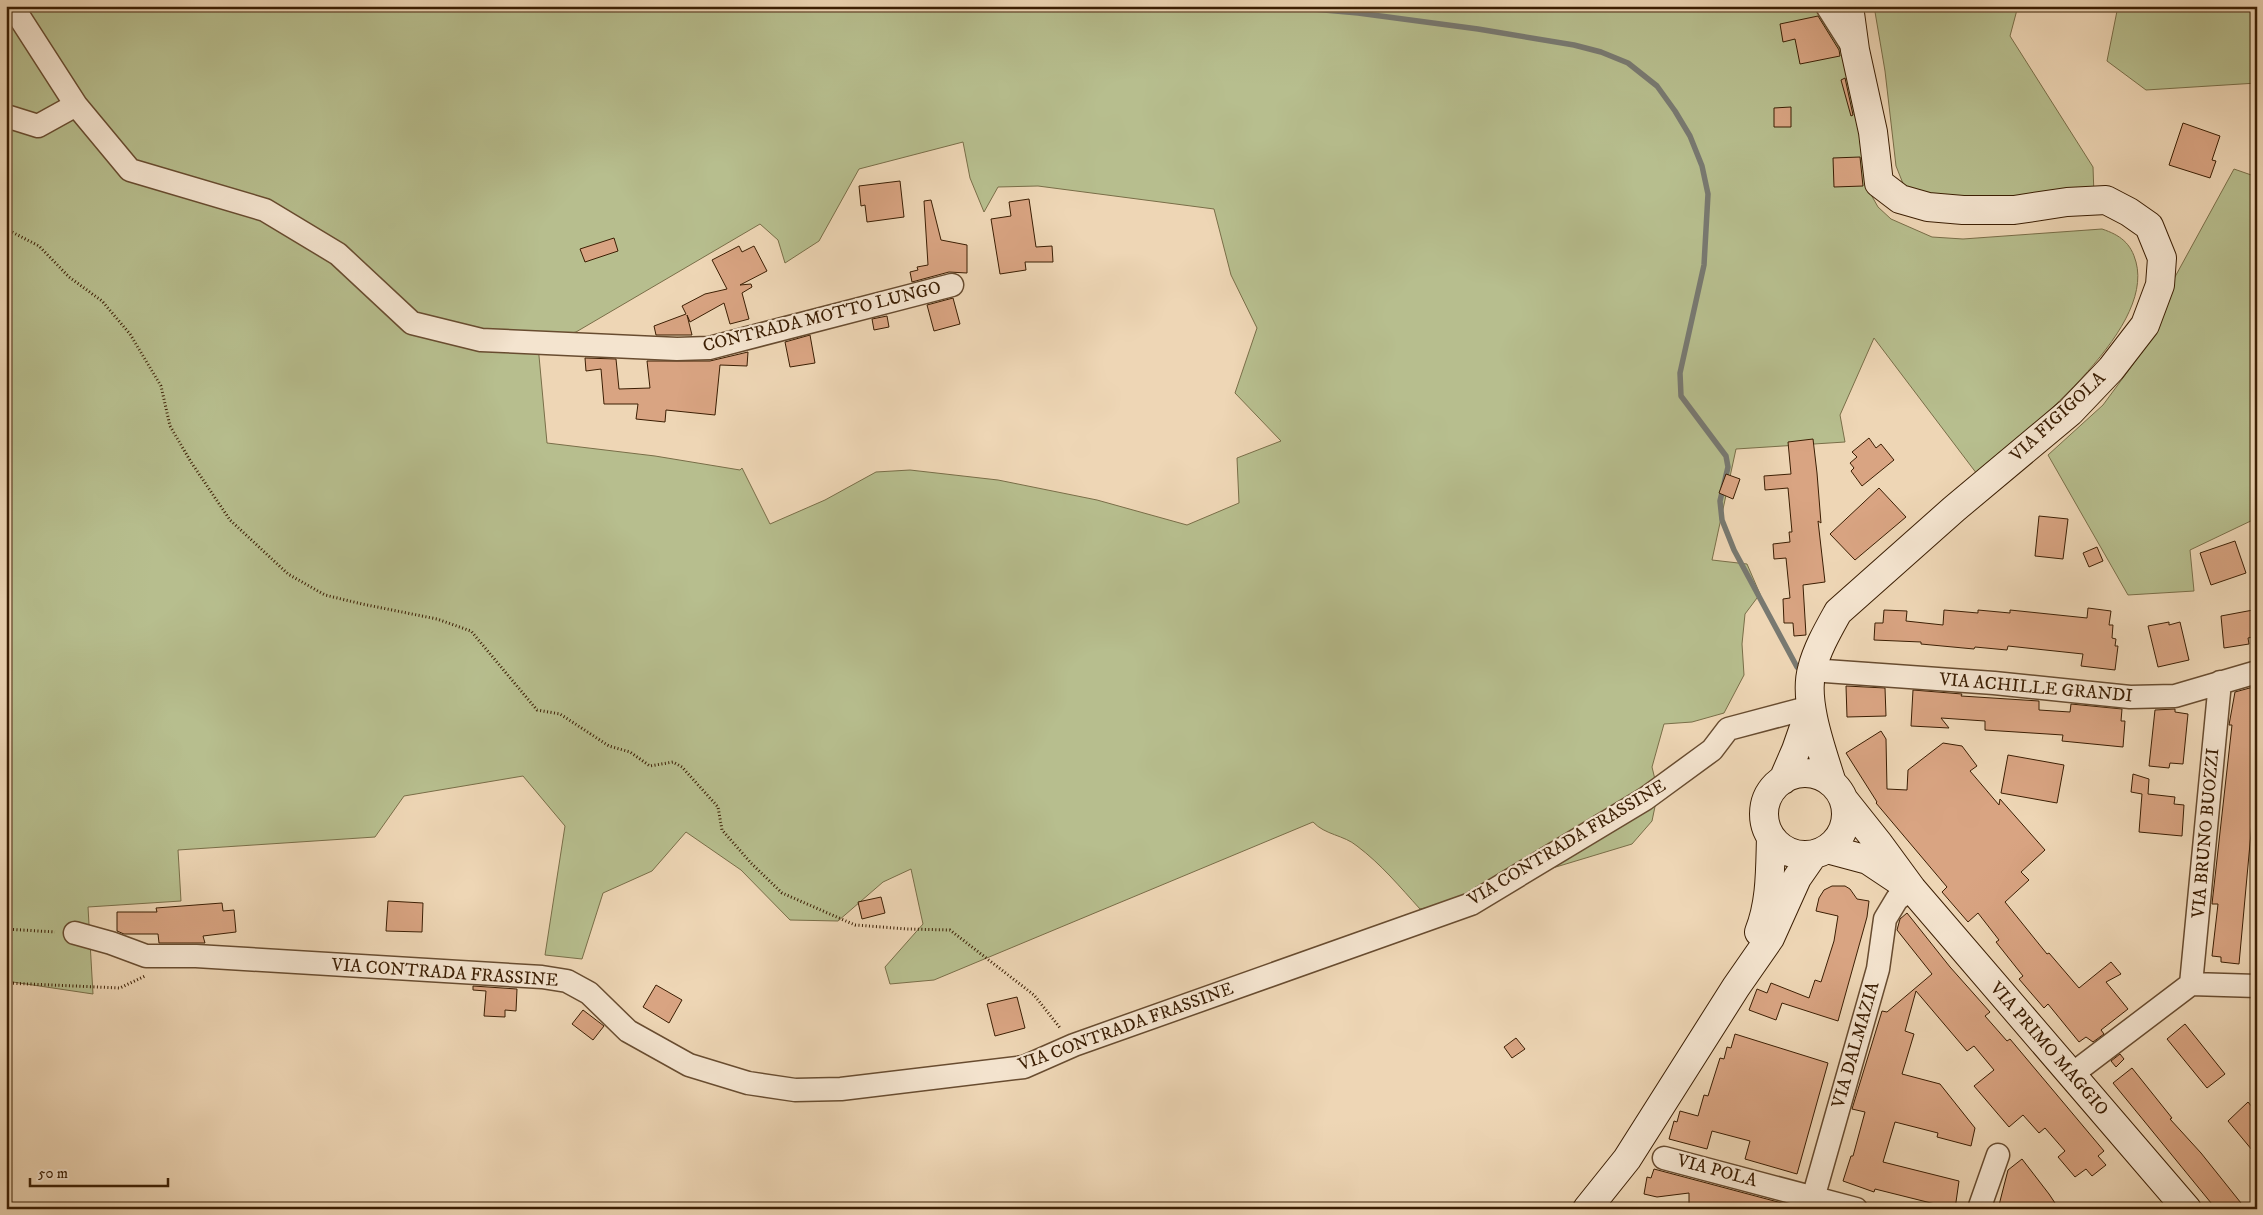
<svg xmlns="http://www.w3.org/2000/svg" width="2263" height="1215" viewBox="0 0 2263 1215" font-family="'IM FELL DW Pica',serif">
<rect width="100%" height="100%" fill="#eed6b5"/>
<filter id="stains"><feTurbulence type="fractalNoise" baseFrequency=".004" numOctaves="4"/><feColorMatrix values="0 0 0 0 .2 0 0 0 0 .09 0 0 0 0 .02 0 0 0 .5 -.17"/></filter>
<radialGradient id="worn" r=".72"><stop offset=".6" stop-color="#630" stop-opacity="0"/><stop offset="1" stop-color="#630" stop-opacity=".3"/></radialGradient>
<!-- green -->
<path fill="#b7be8e" stroke="#796e48" fill-rule="evenodd" d="M6 6H549L581 8 595 6H1841L1852 76 1864 173 1869 191 1878 207 1891 219 1932 237 1963 239 2102 229C2120 235 2131 243 2136 262 2155 332 2023 433 1977 474L1874 338 1840 415 1845 442 1736 449 1712 560 1747 564 1760 594 1745 614 1742 644 1744 675 1724 713 1692 722 1664 724 1652 767 1658 792 1652 821 1632 844 1546 870 1459 902 1420 909C1400 887 1381 864 1357 846 1344 835 1325 835 1313 822L934 980 890 984 885 967 923 924 911 869 883 882 838 921 790 920 741 870 686 832 652 871 603 893 582 959 545 955 565 826 523 776 404 796 375 837 178 850 181 901 88 907 93 994 6 981ZM963 142 970 178 984 212 998 187 1038 186 1214 209 1231 275 1257 328 1235 393 1281 441 1237 458 1239 503 1187 525 1097 500 998 480 910 470 876 472 825 500 770 524 742 468 740 470 655 456 547 443 538 345 545 339 576 332 760 224 778 240 785 263 819 241 859 169Z
M1874 6H2018L2010 36 2093 167 2094 195 1963 206 1904 186 1896 166 1885 71Z
M2118 6H2257V83L2146 90 2107 61Z
M2234 169 2257 177V518L2190 550 2194 591 2128 595 2048 455 2103 405 2148 344 2165 312 2170 286Z"/>
<g fill="none" stroke-linecap="round" stroke-linejoin="round">
<!-- stream -->
<path stroke="#787971" stroke-width="5.5" d="M532 6H561
M1279 6 1358 13 1478 29 1574 45 1601 52 1628 63 1657 86 1675 111 1690 136 1702 166 1708 194 1704 265 1680 373 1681 396 1726 456 1728 467 1720 501 1722 520 1734 550 1797 667"/>
</g>
<!-- building -->
<path fill="#d9a482" stroke="#3b1e03" d="M1818 16 1839 50 1840 56 1800 64 1795 39 1783 42 1780 24Z
M1845 78 1853 115 1851 116 1841 80Z
M1791 107V127H1774V108Z
M2183 123 2220 136 2212 160 2216 161 2210 178 2169 165Z
M1860 157 1863 186 1834 187 1833 158Z
M900 181 904 217 867 222 865 205 861 206 859 186Z
M1029 199 1036 247 1052 246 1053 262H1025L1026 270 1000 274 991 219 1011 216 1009 202Z
M931 200 941 240 967 245V273L949 272 912 282 910 272 918 270 917 267 928 265 924 201Z
M614 238 618 251 585 262 580 249Z
M739 246 742 252 754 246 767 271 740 285 751 284 752 287 742 293 749 319 730 324 724 303 690 322 687 315 692 335H656L654 326 686 314 682 306 705 294 727 289 712 260Z
M953 298 960 324 934 331 927 305Z
M887 316 889 327 874 330 872 319Z
M810 335 815 363 790 367 785 342Z
M748 352 747 366 720 365 715 415 666 410 665 422 636 419 638 404H604L601 369 586 371 585 358 616 359 619 389 650 388 647 361H710Z
M1869 438 1876 448 1881 444 1894 460 1862 486 1851 471 1854 468 1850 463 1857 457 1852 452Z
M1813 439 1817 473 1821 523 1818 521 1825 582 1803 585 1806 635 1794 636 1793 623H1784L1783 599 1790 598 1786 558 1774 559 1773 544 1790 542 1789 532H1792L1788 488 1765 490 1764 476 1791 474 1788 442Z
M1726 474 1740 479 1733 499 1719 493Z
M1879 488 1906 517 1855 560 1830 534Z
M2039 516 2068 519 2063 559 2035 556Z
M2235 541 2246 573 2211 585 2200 553Z
M2097 547 2103 561 2089 567 2083 553Z
M2088 608 2111 611 2109 625H2113L2112 638 2116 639 2115 646H2118L2115 670 2081 666 2083 654 2008 646 2007 650 1975 647 1974 649 1921 644V642L1874 640 1875 623H1883L1884 610 1907 611 1906 621 1943 625 1944 610 1978 613V610L2010 613V610L2087 618Z
M2253 610 2257 636 2248 638 2249 644 2224 648 2221 616Z
M2169 622V625L2180 622 2189 660 2158 667 2148 626Z
M1846 686 1885 688 1886 716 1847 717Z
M2257 686V767L2239 964 2221 962V957L2212 956 2218 904H2212L2232 725H2229L2235 692Z
M1913 690 1962 694 1961 696 2039 701V710L2070 712 2071 704 2122 709 2121 721H2125L2123 747 2062 741 2063 735 1985 730V721L1941 718 1949 728 1911 726Z
M2175 709V712L2188 714 2183 764 2170 763 2169 768 2149 766 2155 710Z
M1881 731 1886 739 1887 789 1907 790 1908 770 1943 743 1962 746 1977 766 1970 771 1999 805 2000 799 2045 850 2021 872 2029 880 2005 902 2047 954 2049 953 2079 988 2111 962 2121 974 2106 982 2128 1009 2101 1030 2104 1034 2093 1042 2086 1037 2079 1042 2048 1004 2044 1008 2019 979 2023 976 1996 942 1999 940 1978 913 1968 922 1942 892 1947 887 1876 803 1877 802 1846 753Z
M2008 755 2064 765 2057 803 2001 793Z
M2133 774 2149 779 2148 794 2175 797 2174 804 2184 805 2182 836 2139 832 2142 794 2131 792Z
M1832 886H1845L1850 889 1857 899 1869 901 1867 917 1838 1021 1782 1003 1776 1020 1749 1010 1757 989 1767 993 1771 983 1809 998 1815 980 1821 982 1834 941 1838 916 1816 911 1819 898 1824 890Z
M881 897 885 913 862 919 858 902Z
M388 901 423 903 422 932 386 931Z
M222 903 223 911 234 910 236 932 203 936 205 943H159L158 934H124L117 931V912H157L156 908Z
M1907 913 1950 967 1990 1012 1985 1016 2007 1041 2010 1039 2104 1151 2098 1156 2106 1165 2092 1176 2086 1169 2075 1177 2058 1157 2065 1151 2045 1128 2039 1133 2023 1115 2009 1127 1974 1086 1994 1070 1974 1046 1967 1051 1916 991 1905 1031 1914 1034 1902 1074 1940 1084 1975 1128 1971 1146 1937 1137 1938 1133 1895 1122 1883 1162 1959 1181 1955 1209 1875 1189 1874 1192 1843 1181 1851 1156H1853L1865 1112 1852 1109 1882 1011 1887 1012 1932 974 1897 930 1900 919Z
M656 985 682 1000 669 1023 643 1007Z
M473 986 517 989 516 1011 505 1010V1017L484 1016 486 991 473 990Z
M1017 997 1025 1028 995 1036 987 1004Z
M583 1010 604 1026 593 1040 572 1024Z
M2185 1024 2225 1074 2207 1088 2167 1039Z
M1735 1034 1828 1063 1797 1174 1745 1159 1750 1141 1712 1131 1707 1149 1669 1139 1674 1121 1677 1122 1680 1111 1698 1116 1704 1095 1708 1096 1720 1058 1724 1059 1727 1047 1731 1048Z
M1516 1038 1525 1049 1512 1058 1504 1047Z
M2120 1054 2124 1059 2116 1067 2111 1061Z
M2132 1068 2172 1118 2170 1119 2201 1153 2241 1203 2234 1209H2216L2113 1083Z
M2248 1102 2257 1113V1156L2228 1121Z
M2022 1159 2049 1194 2059 1209H1998L2008 1170Z
M1654 1169 1793 1206V1209H1689V1193L1657 1197 1644 1194 1647 1177 1651 1178Z"/>
<g fill="none" stroke-linecap="round" stroke-linejoin="round">
<defs>
<path id="street" d="M15 6 20 18 76 105 130 170 265 210 338 254 412 323 481 340 677 349 709 348 952 285
M1827 6 1853 47
M6 116 38 126 76 105
M1811 670 1994 683 2130 697 2175 696 2257 672
M75 933 111 943 146 956H196L542 977 567 981 589 993 628 1031 689 1065 748 1083 795 1090 841 1089 1024 1067 1074 1045 1471 904 1645 799 1712 750 1728 729 1811 707
M2191 984 2257 986
M2071 1075 2191 984 2220 682
M1664 1158 1856 1209
M1810 1209 1878 969 1885 919 1897 899 1912 889
M1979 1209 1998 1155"/>
<path id="secondary" d="M1764 814a41 41 0 1 1 82 0a41 41 0 1 1-82 0Z
M1783 780 1796 750 1811 707
M1832 783C1822 751 1803 701 1812 669 1817 649 1828 630 1838 612L1954 509 2070 412 2111 369 2145 325 2160 285 2162 258 2149 226 2129 212 2106 200 2067 202 2014 210H1963L1928 207 1900 199 1879 183 1873 132 1855 50 1849 6
M1844 800 1879 844 1912 889 2187 1209
M1827 849 1868 860 1898 880
M1759 932C1771 902 1770 869 1771 837
M1587 1209 1627 1159 1736 987 1770 938 1797 878 1813 855"/>
</defs>
<!-- street casing -->
<use href="#street" stroke="#684c30" stroke-width="25"/>
<!-- secondary casing -->
<use href="#secondary" stroke="#3b1e03" stroke-width="30"/>
<!-- path -->
<path stroke="#3b1e03" stroke-width="3" stroke-dasharray="1 2.5" stroke-linecap="butt" d="M6 229 39 246 69 277 102 301 130 334 161 386 170 426 191 462 230 520 288 574 325 595 362 604 437 619 471 631 537 710 560 714 609 746 630 752 650 766 673 762 682 767 718 807 722 830 751 863 782 893 855 925 908 929 950 930 1034 995 1061 1029
M6 929 55 932
M6 983 120 988 145 976"/>
<!-- street -->
<use href="#street" stroke="#f4e4cf" stroke-width="22"/>
<!-- secondary -->
<use href="#secondary" stroke="#f4e4cf" stroke-width="28"/>
</g>
<g text-anchor="middle" dominant-baseline="central" stroke-width="4.5" stroke-linejoin="round" paint-order="stroke">
<!-- street labels -->
<g font-size="18" fill="#3b1e03" stroke="#f4e4cf">
<text transform="translate(822 317) rotate(-14)">CONTRADA MOTTO LUNGO</text>
<text transform="translate(2058 417) rotate(-43)">VIA FIGIGOLA</text>
<text transform="translate(2036 688) rotate(5)">VIA ACHILLE GRANDI</text>
<text transform="translate(2206 833) rotate(-85)">VIA BRUNO BUOZZI</text>
<text transform="translate(1567 843) rotate(-31)">VIA CONTRADA FRASSINE</text>
<text transform="translate(445 973) rotate(4)">VIA CONTRADA FRASSINE</text>
<text transform="translate(1126 1027) rotate(-20)">VIA CONTRADA FRASSINE</text>
<text transform="translate(1856 1045) rotate(-74)">VIA DALMAZIA</text>
<text transform="translate(2049 1049) rotate(49)">VIA PRIMO MAGGIO</text>
<text transform="translate(1717 1171) rotate(15)">VIA POLA</text>
</g>
</g>
<!-- margin -->
<rect width="2263" height="1215" fill="none" stroke="#eed6b5" stroke-width="25"/>
<rect x="8" y="8" width="2248" height="1200" fill="none" stroke="#3b1e03" stroke-width="2.5"/>
<rect x="12" y="12" width="2238" height="1190" fill="none" stroke="#3b1e03"/>
<!-- scale -->
<path d="M30 1178v8h138v-8" fill="none" stroke="#3b1e03" stroke-width="2.5"/>
<text x="38" y="1178" font-size="15" fill="#3b1e03" stroke="#f4e4cf" stroke-width="4" paint-order="stroke">50 m</text>
<rect width="100%" height="100%" filter="url(#stains)"/>
<rect width="100%" height="100%" fill="url(#worn)"/>
</svg>
